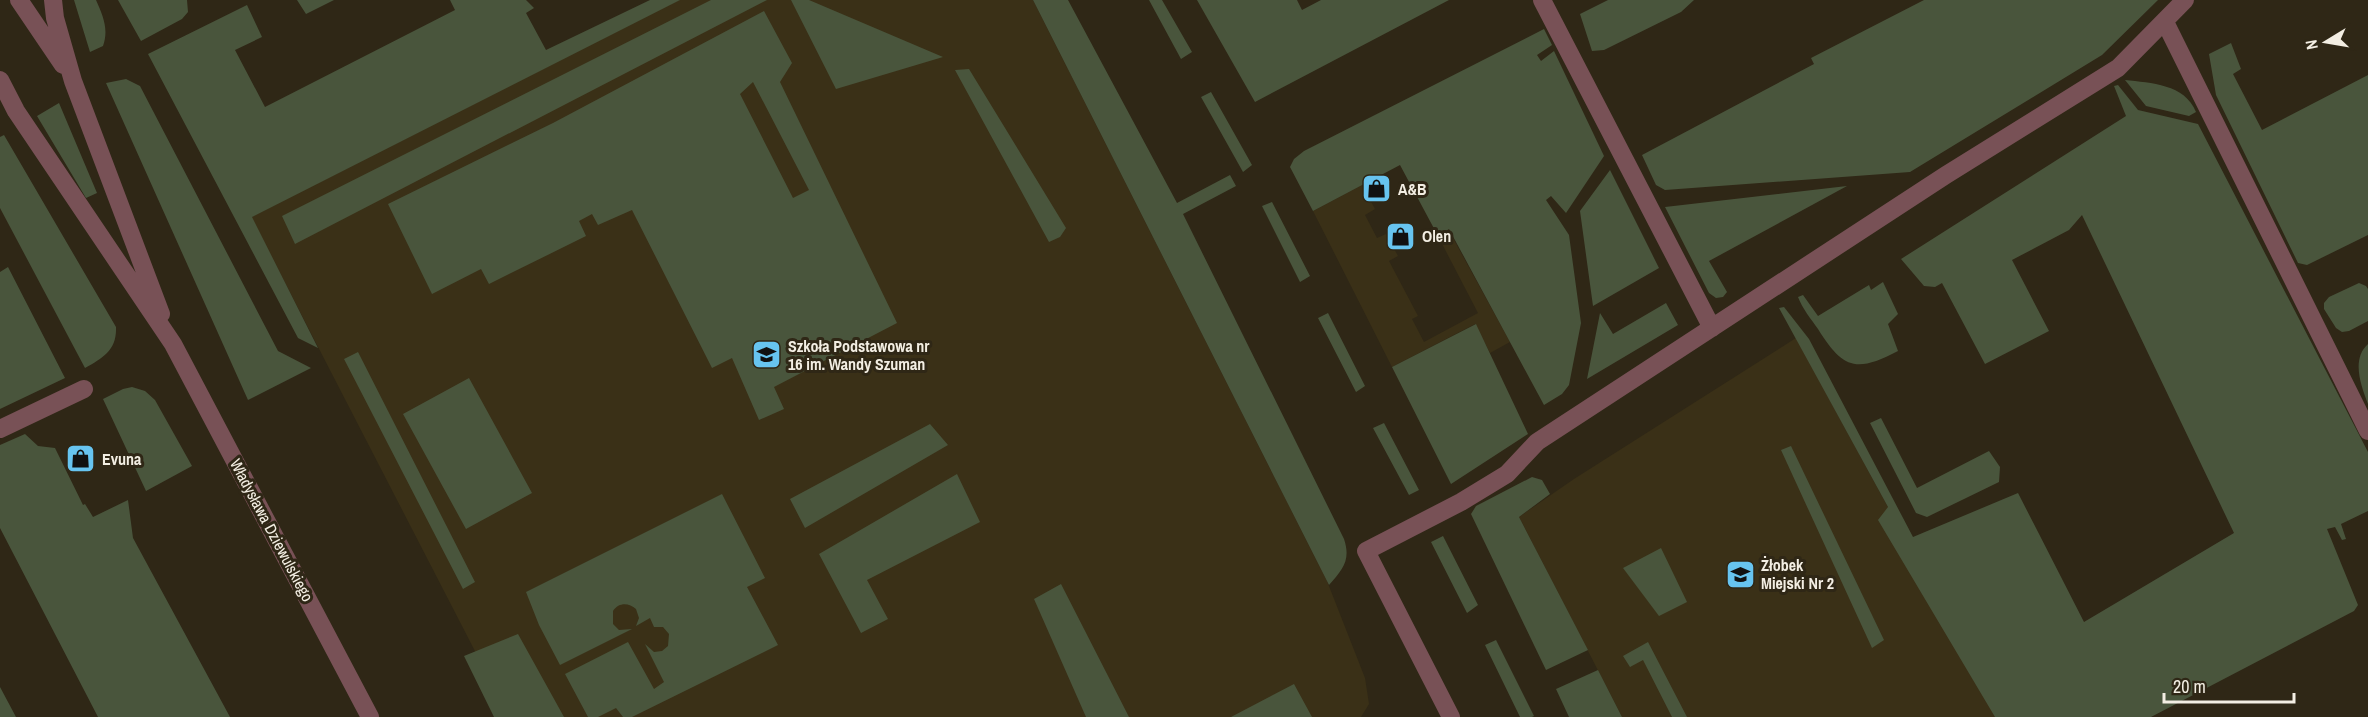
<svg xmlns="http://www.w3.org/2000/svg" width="2368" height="717" viewBox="0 0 2368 717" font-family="'Archivo Narrow',sans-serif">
<rect width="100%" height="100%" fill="#2f2716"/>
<!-- built -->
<path fill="#3a3017" d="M679 0H1033L1327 581 1365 678 1369 704 1361 717H509L251 217Z
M1362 185 1375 209 1365 215 1377 238 1386 234 1398 256 1389 261 1418 316 1412 319 1424 342 1478 313 1438 236 1448 229 1510 342 1490 353 1475 324 1392 367 1313 211Z
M1796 338 1888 507 1996 717H1622L1519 517 1574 479Z"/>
<!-- green -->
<path fill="#49553c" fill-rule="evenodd" d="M74 0H96C103 16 109 29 103 46L90 52Z
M118 0H187L188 12 182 19 141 41Z
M297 0H334L306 14Z
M450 0H526L534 8 526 13 546 50 650 0H680L252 217 318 348 298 338 148 54 247 5 262 37 235 50 265 107 455 10Z
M711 0H767L295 244 282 216Z
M791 0H809L943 57 836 89Z
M1033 0H1068L1177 203 1230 175 1236 186 1183 214 1344 539C1351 560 1343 569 1329 585Z
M1149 0H1162L1192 52 1181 59Z
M1197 0H1297L1302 10 1321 0H1449L1255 102Z
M1608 0H1694L1681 12 1604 50 1592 51 1580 14Z
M1924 0H2158L2102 55 1910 172 1665 190 1656 185 1642 155 1814 64 1811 58Z
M764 11 792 63 780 82 897 323 774 387 784 409 759 420 732 358 712 368 632 210 598 225 592 214 579 221 586 236 489 284 481 269 432 294 388 204 553 123ZM753 82 809 190 793 198 740 94Z
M1544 29 1552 45 1537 55 1541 61 1554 51 1604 156 1566 213 1551 196 1546 200 1569 235 1581 323 1569 385 1562 394 1544 405 1449 229 1438 236 1400 165 1313 211 1290 167 1294 159 1304 151Z
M2231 43 2241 69 2233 74 2262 130 2368 75V235L2307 265 2298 263 2216 95 2209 54Z
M969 69 1066 228 1060 237 1049 242 955 70Z
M126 79 140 86 278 351 311 368 248 400 106 83Z
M2125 80C2151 83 2185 84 2196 112L2189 116 2146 106Z
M2118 85 2138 110 2198 124 2368 452V511L2341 524 2346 539 2342 540 2335 527 2327 529 2358 605 2354 611 2151 717H1995L1878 520 1888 507 1779 308 1784 307 1809 339 1913 537 2018 493 2084 622 2234 533 2082 215 2069 230 2012 260 2049 331 1985 364 1942 283 1935 287 1924 286 1901 259 2126 116 2114 86Z
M1211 92 1252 165 1243 172 1201 97Z
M59 103 97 193 86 198 37 116Z
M4 135 116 327C117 350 103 358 85 368L0 208V137Z
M1610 170 1659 268 1593 306 1580 211Z
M1847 186 1709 261 1727 292 1723 297 1716 298 1709 293 1665 207Z
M1272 202 1310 276 1300 282 1262 206Z
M8 267 65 378 0 409V272Z
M1883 282 1898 314 1888 324 1898 351C1856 373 1843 369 1818 329 1811 319 1802 308 1798 297L1803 295 1818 316 1869 285 1871 290Z
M2359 283 2366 286 2368 289V321L2349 331 2342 332 2336 328 2324 309V303L2329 297Z
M1666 303 1678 325 1587 379 1600 313 1613 334Z
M1328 313 1365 386 1356 392 1318 318Z
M1476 324 1528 434 1451 484 1392 367Z
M2368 344V404C2361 386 2351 359 2368 344Z
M358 352 475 582 463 589 344 359Z
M469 378 532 493 466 529 403 414Z
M132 387 145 391 155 400 192 466 146 491 103 399 123 389Z
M1881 418 1917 488 1989 451 2000 467 1999 482 1927 517 1916 513 1870 423Z
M1384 423 1419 490 1409 495 1373 428Z
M930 424 948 445 805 528 790 499Z
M25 434 38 446 55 448 83 505 85 504 93 517 128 500 133 538 230 717H98L0 528V445Z
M1791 446 1884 640 1872 648 1781 450Z
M957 474 980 522 867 580 888 619 861 633 819 554Z
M1532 477 1542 480 1550 494 1519 517 1588 650 1546 670 1471 514 1476 506Z
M722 494 765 578 747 587 778 645 632 717H623L616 708 598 717H588L565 674 628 642 654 689 664 682 645 644 654 652 662 651 668 646 669 634 663 627H654L650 618 636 626 639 618 636 609C629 603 619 602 613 611V624L619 630 632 629 560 665 539 625 526 592Z
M1443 536 1478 605 1467 613 1431 542Z
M1661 548 1687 602 1659 616 1623 568Z
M1061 584 1129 717H1086L1034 599Z
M518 634 564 717H494L464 656Z
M1496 640 1534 716 1532 717H1520L1485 645Z
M1648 642 1687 717H1672L1643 660 1630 667 1623 656Z
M1598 670 1622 717H1569L1556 689Z
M1294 684 1312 717H1231Z
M0 687 16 717H0Z"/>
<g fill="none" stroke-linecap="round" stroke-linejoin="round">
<!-- minor -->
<path stroke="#785156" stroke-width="18" d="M19 0 63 65
M53 0 55 18 73 81 161 314
M1542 0 1712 328
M2165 22 2368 431
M0 80 16 111 173 344 370 717
M0 429 84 389
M1451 717 1366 551 1461 502 1507 474 1537 442 1946 175 2118 68 2185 0"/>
</g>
<!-- icons -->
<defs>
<symbol id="shop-square" viewBox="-11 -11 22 22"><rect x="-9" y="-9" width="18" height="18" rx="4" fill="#67c4f0" stroke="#2f2716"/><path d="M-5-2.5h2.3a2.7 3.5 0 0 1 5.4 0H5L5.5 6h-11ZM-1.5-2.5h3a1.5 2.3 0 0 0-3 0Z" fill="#111"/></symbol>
<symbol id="school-square" viewBox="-11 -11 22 22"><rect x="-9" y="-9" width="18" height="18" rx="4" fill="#67c4f0" stroke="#2f2716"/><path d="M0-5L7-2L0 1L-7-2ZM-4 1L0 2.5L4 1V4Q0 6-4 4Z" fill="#111"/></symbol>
</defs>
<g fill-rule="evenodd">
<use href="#shop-square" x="1360" y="172" width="33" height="33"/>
<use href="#shop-square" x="1384" y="220" width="33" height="33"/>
<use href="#school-square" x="750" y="338" width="33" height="33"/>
<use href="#shop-square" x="64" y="442" width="33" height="33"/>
<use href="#school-square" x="1724" y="558" width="33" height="33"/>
</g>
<g text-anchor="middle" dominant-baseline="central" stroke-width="6" stroke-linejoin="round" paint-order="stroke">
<!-- poi labels -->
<g font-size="16" font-weight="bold" fill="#f3eee3" stroke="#2f2716" text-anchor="start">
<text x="1398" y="189">A&amp;B</text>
<text x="1422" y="236">Olen</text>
<text x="788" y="346">Szkoła Podstawowa nr<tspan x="788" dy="18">16 im. Wandy Szuman</tspan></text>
<text x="102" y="459">Evuna</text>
<text x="1761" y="565">Żłobek<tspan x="1761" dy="18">Miejski Nr 2</tspan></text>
</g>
<!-- street labels -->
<g font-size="16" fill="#f3eee3" stroke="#2f2716">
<text transform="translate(272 530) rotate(62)">Władysława Dziewulskiego</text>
</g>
</g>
<!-- north arrow -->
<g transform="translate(2326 42) rotate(259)" stroke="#2f2716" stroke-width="4.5" paint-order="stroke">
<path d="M0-4.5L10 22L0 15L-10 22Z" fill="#f3eee3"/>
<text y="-9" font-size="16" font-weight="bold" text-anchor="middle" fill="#f3eee3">N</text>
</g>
<!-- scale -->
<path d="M2164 693v9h130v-9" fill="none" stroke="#f3eee3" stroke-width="3"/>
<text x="2173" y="693" font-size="18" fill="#f3eee3" stroke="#2f2716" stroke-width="4.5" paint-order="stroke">20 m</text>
</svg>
